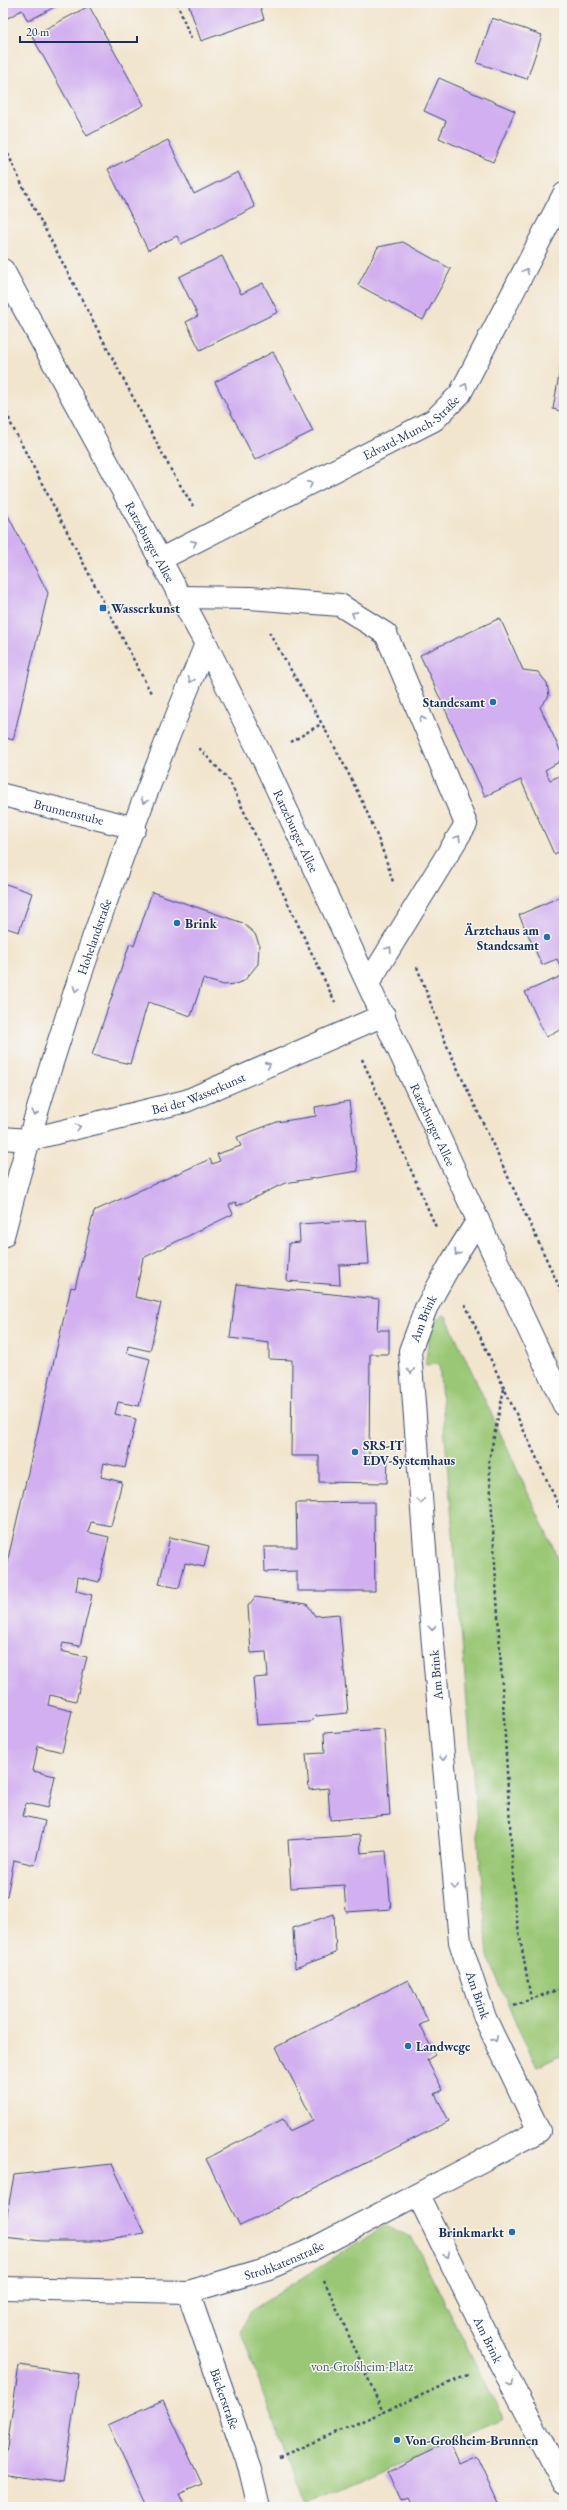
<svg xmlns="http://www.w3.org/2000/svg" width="567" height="2510" viewBox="0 0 567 2510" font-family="'EB Garamond',serif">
<rect width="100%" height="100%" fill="#f6f6f2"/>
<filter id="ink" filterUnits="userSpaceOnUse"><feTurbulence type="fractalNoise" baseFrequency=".025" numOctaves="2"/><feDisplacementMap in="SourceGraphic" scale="8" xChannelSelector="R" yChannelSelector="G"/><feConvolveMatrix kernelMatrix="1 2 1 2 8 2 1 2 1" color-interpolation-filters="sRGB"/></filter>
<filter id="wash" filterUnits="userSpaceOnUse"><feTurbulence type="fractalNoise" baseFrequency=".012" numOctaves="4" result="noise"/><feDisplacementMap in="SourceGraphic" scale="16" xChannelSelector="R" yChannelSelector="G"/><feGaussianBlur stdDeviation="0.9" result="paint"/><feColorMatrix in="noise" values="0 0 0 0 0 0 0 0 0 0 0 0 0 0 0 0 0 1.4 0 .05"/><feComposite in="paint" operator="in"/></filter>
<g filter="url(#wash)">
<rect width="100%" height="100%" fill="#f2e5ce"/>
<!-- green -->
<path fill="#9ac775" stroke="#5a7b6a" d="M442 1315 446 1316 564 1571V2054L537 2067 516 2024 488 1956 439 1364 425 1365 430 1331Z
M384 2226 412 2237 503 2419 303 2504 241 2332 249 2312Z"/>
<g id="blocks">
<!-- building -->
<path fill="#d1aff0" d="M3 3H62L28 21 22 10 8 18 3 9Z
M188 3H259L264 19 201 41Z
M89 6 144 105 87 136 32 36Z
M492 18 542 35 527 79 477 63Z
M439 78 515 111 493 162 439 138 446 121 424 111Z
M168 140 194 194 238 172 255 207 181 244 177 236 148 250 108 169Z
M403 242 451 269 423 320 358 285 378 247Z
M222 256 241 294 263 283 278 312 200 350 186 322 198 316 179 277Z
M273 352 313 431 255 460 215 382Z
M563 353H564V412L553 409Z
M3 506 48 593 13 740 3 737Z
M500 618 523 670 538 672 547 683 549 696 540 707 564 759 545 770 550 780 564 774V850L554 854 521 780 485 796 420 655Z
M3 883 32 893 19 932 3 927Z
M152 892 243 923 255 934 259 944 258 964 244 981 235 984 224 985 203 979 191 1016 148 1002 130 1064 92 1055 130 943 134 946Z
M564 895V974L557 959 542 965 519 915Z
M3 973 6 974 3 984Z
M564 975V1028L546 1037 525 992Z
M349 1101 358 1171 285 1183 237 1206 236 1202 229 1205 233 1214 143 1258 135 1297 161 1303 150 1351 128 1346 127 1353 150 1359 139 1406 118 1402 115 1414 136 1419 125 1468 104 1463 101 1477 122 1482 111 1526 91 1522 88 1532 109 1537 99 1582 78 1577 76 1591 92 1595 80 1646 63 1643 61 1651 87 1657 76 1701 50 1695 48 1705 72 1711 62 1752 38 1746 33 1771 55 1776 48 1808 26 1803 23 1816 45 1821 35 1865 14 1860 7 1896 3 1895V1580L71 1287 75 1288 94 1211 210 1159 212 1164 220 1161 217 1154 241 1146 237 1137 277 1122 316 1116 315 1107Z
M366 1220 369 1264 339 1265 340 1285 287 1281 289 1243 300 1242 299 1224Z
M237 1284 379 1299 377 1330H389V1354H370L369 1457 388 1456 387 1483 319 1482V1456H291L292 1360 269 1359V1343L230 1338Z
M374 1502 375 1591H297V1571L265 1572 264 1547H297L296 1503Z
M170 1537 209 1546 204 1567 185 1563 179 1588 159 1584Z
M255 1597 307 1604 315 1616 339 1614 348 1713 316 1716 310 1722 257 1725 253 1678 268 1677 266 1652 251 1653 248 1606Z
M384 1729 390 1815 330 1820 328 1788 309 1790 306 1754 325 1753 324 1733Z
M360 1835 361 1853 386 1851 391 1909 346 1912 344 1885 291 1888 288 1840Z
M334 1914 336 1953 295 1968 293 1928Z
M408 1980 428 2021 420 2025 435 2055 427 2060 443 2090 435 2094 449 2121 240 2226 206 2159 283 2119 289 2131 313 2120 276 2047Z
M112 2164 144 2233 97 2241H42L3 2237 14 2175Z
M19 2365 79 2374 63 2483 3 2474Z
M163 2400 202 2484 179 2494 185 2507H146L108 2425Z
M449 2442 458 2463 476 2455 500 2507H412L408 2499 401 2502 387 2472Z"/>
</g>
</g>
<g filter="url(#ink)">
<use href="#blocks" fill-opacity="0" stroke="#3b4a6f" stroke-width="1"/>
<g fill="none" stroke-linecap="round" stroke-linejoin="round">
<defs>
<g id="minor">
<path id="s1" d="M159 560 434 420 460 394 564 194"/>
<path d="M180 597 250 598 340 605 386 634 466 824 369 982"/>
<path id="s2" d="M3 795 135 828"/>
<path id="s3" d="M3 1138 27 1140 186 1101 384 1015"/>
<path id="s4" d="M3 1236C54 1034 126 837 206 644"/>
<path id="s5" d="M418 2195 499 2361 564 2483"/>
<path id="s6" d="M3 2288 188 2292 269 2268 311 2250 539 2131 485 2018 460 1942 428 1589 410 1351 426 1308 451 1263 478 1220"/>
<path id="s7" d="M188 2292 250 2470 259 2507"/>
</g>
<g id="major">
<path id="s8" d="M3 270 206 644 263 759 564 1405"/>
</g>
</defs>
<!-- minor casing -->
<use href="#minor" stroke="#3b4a6f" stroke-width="24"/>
<!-- major casing -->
<use href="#major" stroke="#3b4a6f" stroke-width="24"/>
<!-- path -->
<path stroke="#3b4a6f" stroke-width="2.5" stroke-dasharray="3 3" stroke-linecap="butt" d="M177 3 191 39
M3 143 23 187 171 470 193 506
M3 401 11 424 151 693
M269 632C313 709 368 796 393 882
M291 742 321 724
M199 748 229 780 335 1002
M417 967 447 1046 564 1297
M362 1059 436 1227
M465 1304 564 1517
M504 1389 489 1460 515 1910 531 1999 564 1988
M514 2006 531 1999
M324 2280 383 2412 470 2374
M279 2457 383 2412"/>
<!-- minor -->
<use href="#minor" stroke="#fff" stroke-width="22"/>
<!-- major -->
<use href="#major" stroke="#fff" stroke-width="22"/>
</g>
<!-- one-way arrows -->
<defs><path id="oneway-chevron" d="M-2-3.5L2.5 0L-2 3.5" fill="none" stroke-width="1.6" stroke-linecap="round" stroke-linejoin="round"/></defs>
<g stroke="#8d97ae">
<use href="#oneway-chevron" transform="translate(526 271) rotate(-62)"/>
<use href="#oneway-chevron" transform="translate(465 386) rotate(-62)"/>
<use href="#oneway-chevron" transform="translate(310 484) rotate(-27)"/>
<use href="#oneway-chevron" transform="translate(194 543) rotate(-26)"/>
<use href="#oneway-chevron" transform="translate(354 614) rotate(-148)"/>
<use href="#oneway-chevron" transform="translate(191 680) rotate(112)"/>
<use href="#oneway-chevron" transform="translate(422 719) rotate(-113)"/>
<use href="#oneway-chevron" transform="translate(144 801) rotate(110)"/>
<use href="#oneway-chevron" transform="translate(458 838) rotate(-58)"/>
<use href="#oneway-chevron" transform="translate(389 949) rotate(-58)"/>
<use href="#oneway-chevron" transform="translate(76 989) rotate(110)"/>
<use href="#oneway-chevron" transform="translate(268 1065) rotate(-24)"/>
<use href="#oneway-chevron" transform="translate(35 1113) rotate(107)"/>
<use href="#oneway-chevron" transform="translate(78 1127) rotate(-14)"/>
<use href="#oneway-chevron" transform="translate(457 1253) rotate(123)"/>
<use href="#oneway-chevron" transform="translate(411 1371) rotate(86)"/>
<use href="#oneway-chevron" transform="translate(421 1501) rotate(86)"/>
<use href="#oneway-chevron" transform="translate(432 1628) rotate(85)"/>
<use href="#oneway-chevron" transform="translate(443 1758) rotate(85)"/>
<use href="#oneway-chevron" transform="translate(455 1887) rotate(85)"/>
<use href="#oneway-chevron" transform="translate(495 2039) rotate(64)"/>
<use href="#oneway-chevron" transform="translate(447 2255) rotate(64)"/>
<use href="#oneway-chevron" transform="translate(511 2384) rotate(63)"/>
</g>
</g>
<!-- markers -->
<g fill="#1f6fb2" stroke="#f6f6f2" stroke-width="1.5">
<rect x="99" y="604" width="8" height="8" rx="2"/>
<circle cx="493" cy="702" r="4"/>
<circle cx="177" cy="923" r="4"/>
<circle cx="547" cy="937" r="4"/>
<circle cx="355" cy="1452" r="4"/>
<circle cx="408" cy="2046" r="4"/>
<circle cx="512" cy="2232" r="4"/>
<circle cx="397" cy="2440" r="4"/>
</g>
<g text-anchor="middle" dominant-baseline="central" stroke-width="3" stroke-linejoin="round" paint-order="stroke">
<!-- street labels -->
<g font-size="13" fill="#1b2f5e" stroke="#f6f6f2">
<text stroke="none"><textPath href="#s1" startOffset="285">Edvard-Munch-Straße</textPath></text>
<text stroke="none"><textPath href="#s8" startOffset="309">Ratzeburger Allee</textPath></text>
<text stroke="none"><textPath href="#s2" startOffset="68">Brunnenstube</textPath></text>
<text stroke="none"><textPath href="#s8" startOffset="633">Ratzeburger Allee</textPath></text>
<text stroke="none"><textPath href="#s4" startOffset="313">Hohelandstraße</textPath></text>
<text stroke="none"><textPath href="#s3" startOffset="202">Bei der Wasserkunst</textPath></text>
<text stroke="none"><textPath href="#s8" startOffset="957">Ratzeburger Allee</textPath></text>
<text stroke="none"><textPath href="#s6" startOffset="1406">Am Brink</textPath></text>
<text transform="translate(436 1675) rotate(-95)">Am Brink</text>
<text transform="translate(478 1995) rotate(71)">Am Brink</text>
<text stroke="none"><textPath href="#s6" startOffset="286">Strohkatenstraße</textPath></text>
<text stroke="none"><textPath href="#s5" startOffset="161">Am Brink</textPath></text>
<text stroke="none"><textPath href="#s7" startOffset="113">Bäckerstraße</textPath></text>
</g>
<!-- poi labels -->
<g font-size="13" font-weight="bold" fill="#1b2f5e" stroke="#f6f6f2" text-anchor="start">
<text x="111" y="608">Wasserkunst</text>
<text x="485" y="702" text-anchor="end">Standesamt</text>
<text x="185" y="923">Brink</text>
<text x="539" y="930" text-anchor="end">Ärztehaus am<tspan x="539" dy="15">Standesamt</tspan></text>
<text x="363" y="1445">SRS-IT<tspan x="363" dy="15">EDV-Systemhaus</tspan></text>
<text x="416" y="2046">Landwege</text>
<text x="504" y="2232" text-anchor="end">Brinkmarkt</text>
<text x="405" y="2440">Von-Großheim-Brunnen</text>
</g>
<!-- park labels -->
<g font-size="13" fill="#415d65" stroke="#f6f6f2">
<text x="362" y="2366">von-Großheim-Platz</text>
</g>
</g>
<!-- margin -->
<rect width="567" height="2510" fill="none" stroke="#f6f6f2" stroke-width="16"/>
<!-- scale -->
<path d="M20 36v6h117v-6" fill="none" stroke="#1b2f5e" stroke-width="2"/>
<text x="26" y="36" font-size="12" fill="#1b2f5e" stroke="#f6f6f2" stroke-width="3" paint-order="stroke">20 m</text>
</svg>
